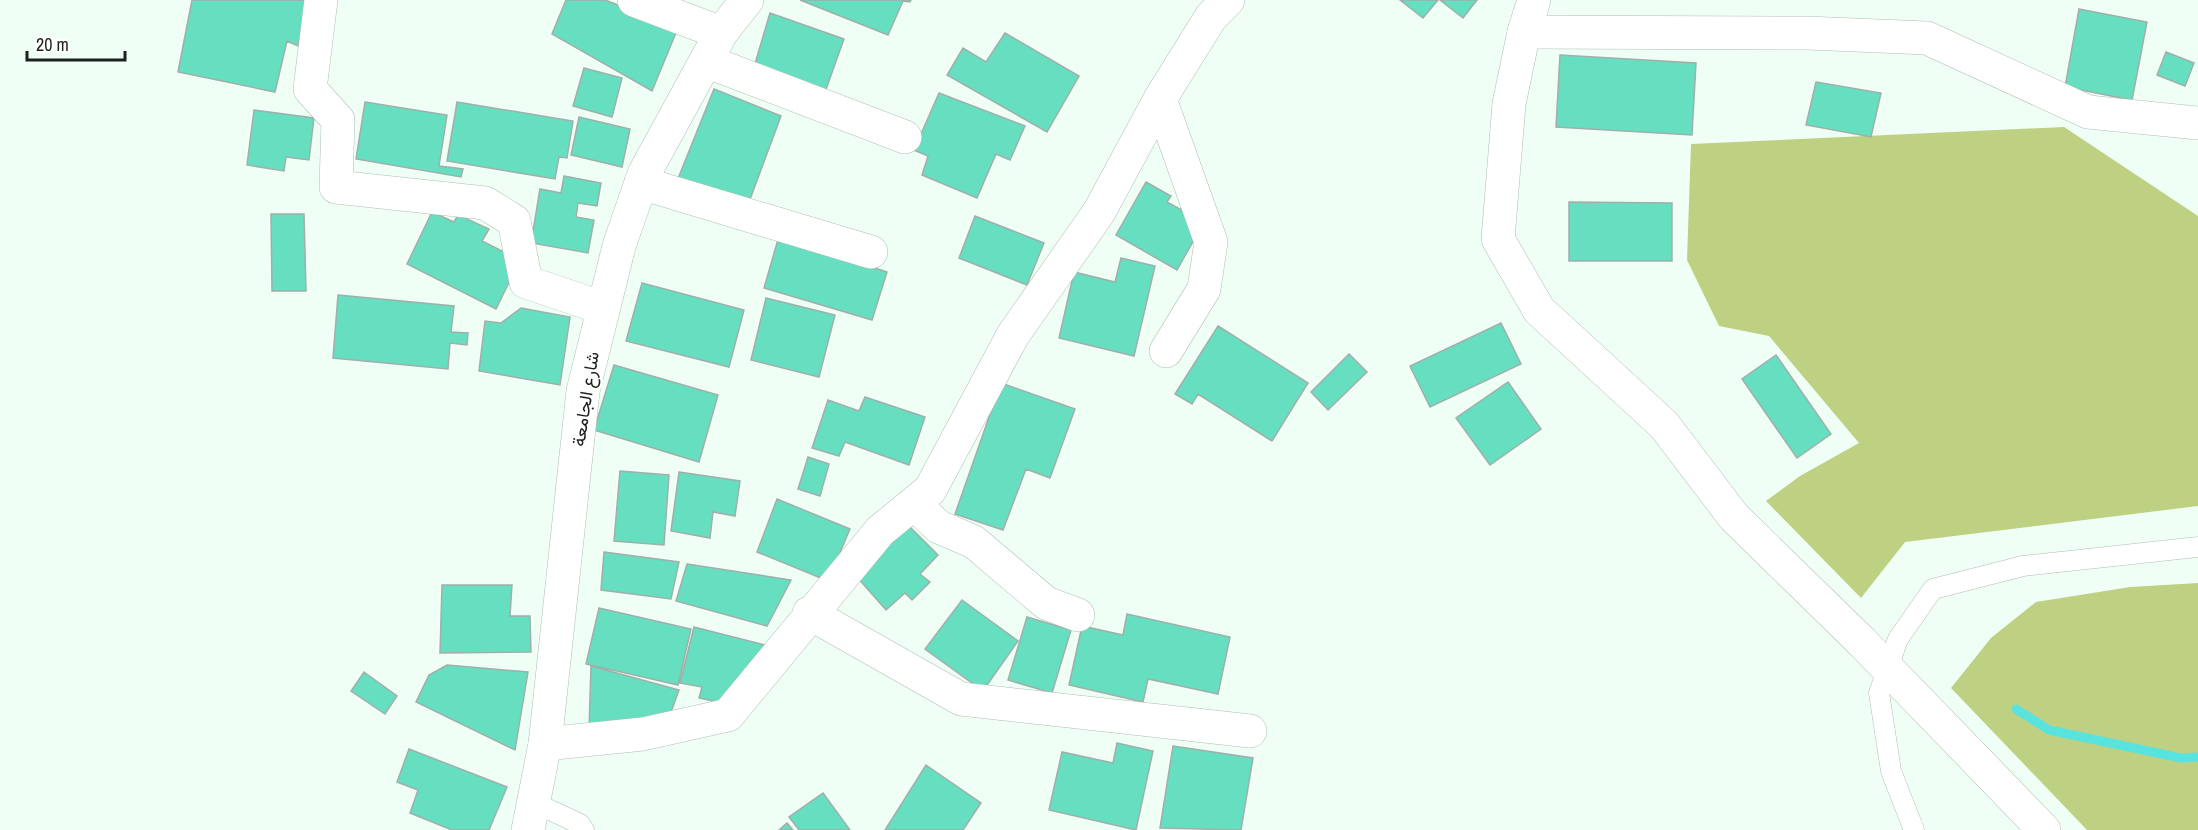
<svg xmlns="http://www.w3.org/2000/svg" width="2198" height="830" viewBox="0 0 2198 830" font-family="'Archivo Narrow',Vazirmatn,sans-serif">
<rect width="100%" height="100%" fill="#f0fff5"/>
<!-- green -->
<path fill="#bed182" d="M2064 127 2198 216V506L1905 542 1861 598 1766 501 1800 476 1859 443 1769 336 1719 326 1687 260 1691 144Z
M2198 583V830H2087L1951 688 1991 638 2036 602 2130 587Z"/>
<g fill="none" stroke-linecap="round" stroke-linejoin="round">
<!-- stream -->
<path stroke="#59e3df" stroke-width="9" d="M2016 709 2049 730 2181 758 2198 757"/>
</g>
<!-- building -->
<path fill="#66dfc1" stroke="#9fafaa" stroke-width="1.5" d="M192 0H307L298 46 287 41 275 92 178 72Z
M566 0H605L678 28 652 91 552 34Z
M800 0H911L910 2 903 1 888 35Z
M1400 0H1438L1423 18Z
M1440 0H1477L1463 18Z
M2079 9 2147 22 2132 100 2065 87Z
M770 13 844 39 825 92 754 67Z
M1005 33 1079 76 1047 132 947 75 963 48 986 62Z
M2166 52 2194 63 2185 86 2157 75Z
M1560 55 1696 63 1692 135 1556 127Z
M584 68 622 78 612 117 573 106Z
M1816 82 1881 93 1871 137 1806 125Z
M714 89 781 116 746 210 677 181Z
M939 93 1025 126 1010 160 996 154 977 198 922 175 928 156 914 150Z
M365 102 447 115 439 166 463 169 461 177 356 159Z
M457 102 573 121 567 158 559 157 555 179 447 161Z
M254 110 314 118 309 160 286 157 284 171 247 165Z
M579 117 630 129 622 167 571 155Z
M564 176 601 183 597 206 578 203 576 217 594 220 588 253 531 243 540 189 561 193Z
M1146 182 1171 196 1167 202 1204 222 1177 270 1116 235Z
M1569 202 1672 203V261H1569Z
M463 205 472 209 467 219 489 229 482 241 520 260 496 309 407 264 432 212 454 222Z
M271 214H304L306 291H272Z
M975 216 1044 243 1027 285 959 258Z
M779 236 887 272 872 320 764 288Z
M1121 258 1155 266 1134 356 1059 338 1074 272 1115 282Z
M642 283 744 310 729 367 626 341Z
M338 295 454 306 451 332 468 333 467 345 450 343 448 369 333 358Z
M766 298 835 315 819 377 751 360Z
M521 308 570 317 560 385 479 371 485 321 501 323Z
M1501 323 1521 364 1430 407 1410 366Z
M1218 326 1308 383 1272 441 1198 394 1192 404 1175 394Z
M1349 354 1367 372 1328 410 1311 392Z
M1776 355 1831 434 1797 458 1742 379Z
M614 365 718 395 699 462 594 430Z
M1508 382 1541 429 1490 465 1456 418Z
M1001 383 1075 409 1050 478 1026 469 1003 530 955 514Z
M865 397 925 417 909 465 845 442 839 456 812 448 828 400 859 411Z
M808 457 829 464 820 496 798 489Z
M620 471 669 475 664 545 614 541Z
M679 472 740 481 735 516 713 512 710 538 671 531Z
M777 499 850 529 828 581 757 552Z
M909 526 938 555 920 574 930 582 912 600 905 593 886 610 857 577Z
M604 552 679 562 671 599 601 590Z
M687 564 791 580 767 626 676 601Z
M442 585H512L510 616H530L531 652 440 653Z
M962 600 1018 641 983 691 925 649Z
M599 608 691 629 678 685 586 664Z
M1127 614 1230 637 1218 694 1148 679 1143 702 1069 685 1082 626 1123 635Z
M1027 617 1071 630 1052 693 1008 680Z
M694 627 765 645 730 705 699 698 702 687 680 683Z
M447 665 528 672 515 750 416 702 429 675Z
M591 666 679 690 666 726 589 730Z
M364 672 397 696 385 714 351 691Z
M1117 743 1153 751 1136 830 1049 810 1062 752 1113 763Z
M1173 746 1253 758 1241 830 1160 828Z
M409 749 507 787 489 830H452L410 813 418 790 397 782Z
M926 765 981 803 963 830H885Z
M823 793 850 830H799L789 817Z
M787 823 793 830H779Z"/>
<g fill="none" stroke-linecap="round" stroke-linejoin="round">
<defs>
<path id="service" d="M533 802 580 824 584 830
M1914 830 1891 771 1879 693 1898 639 1933 589 2023 566 2198 547"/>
<path id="minor" d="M321 0 310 89 338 120 336 187 485 203 514 221 526 282 603 308
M634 0 721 33
M1524 32 1807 33 1927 38 2088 112 2198 123
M706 61 905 137
M1160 99 1211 242 1204 289 1166 351
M641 183 871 252
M914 504 939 527 974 542 1046 603 1078 615
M809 613 961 699 1250 731
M1861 641 2044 830
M545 744 643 734 728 715 880 531 930 490 1013 335 1099 212 1160 99 1211 17 1228 0"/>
<path id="tertiary" d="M1534 0 1524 32 1509 104 1498 239 1539 310 1664 425 1734 517 1861 641"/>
<path id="secondary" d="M528 830 545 744 583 391 619 246 644 174 721 33 747 0"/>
</defs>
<!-- service casing -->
<use href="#service" stroke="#b0beb5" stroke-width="21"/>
<!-- minor casing -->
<use href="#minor" stroke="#b0beb5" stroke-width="34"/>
<!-- tertiary casing -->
<use href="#tertiary" stroke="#b0beb5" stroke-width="34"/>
<!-- secondary casing -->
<use href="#secondary" stroke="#b0beb5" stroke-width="34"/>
<!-- service -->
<use href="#service" stroke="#fff" stroke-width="20"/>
<!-- minor -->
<use href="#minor" stroke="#fff" stroke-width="33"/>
<!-- tertiary -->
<use href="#tertiary" stroke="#fff" stroke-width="33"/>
<!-- secondary -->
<use href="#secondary" stroke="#fff" stroke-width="33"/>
</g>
<g text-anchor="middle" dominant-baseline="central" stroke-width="5" stroke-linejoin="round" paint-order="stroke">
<!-- street labels -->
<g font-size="18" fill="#1c211d" stroke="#fff">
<text transform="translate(585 399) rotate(-81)">شارع الجامعة</text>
</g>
</g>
<!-- scale -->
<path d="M27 51v9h98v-9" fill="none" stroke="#1c211d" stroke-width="3"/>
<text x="36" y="51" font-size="18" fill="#1c211d" stroke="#ffffff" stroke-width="4.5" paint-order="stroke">20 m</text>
</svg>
